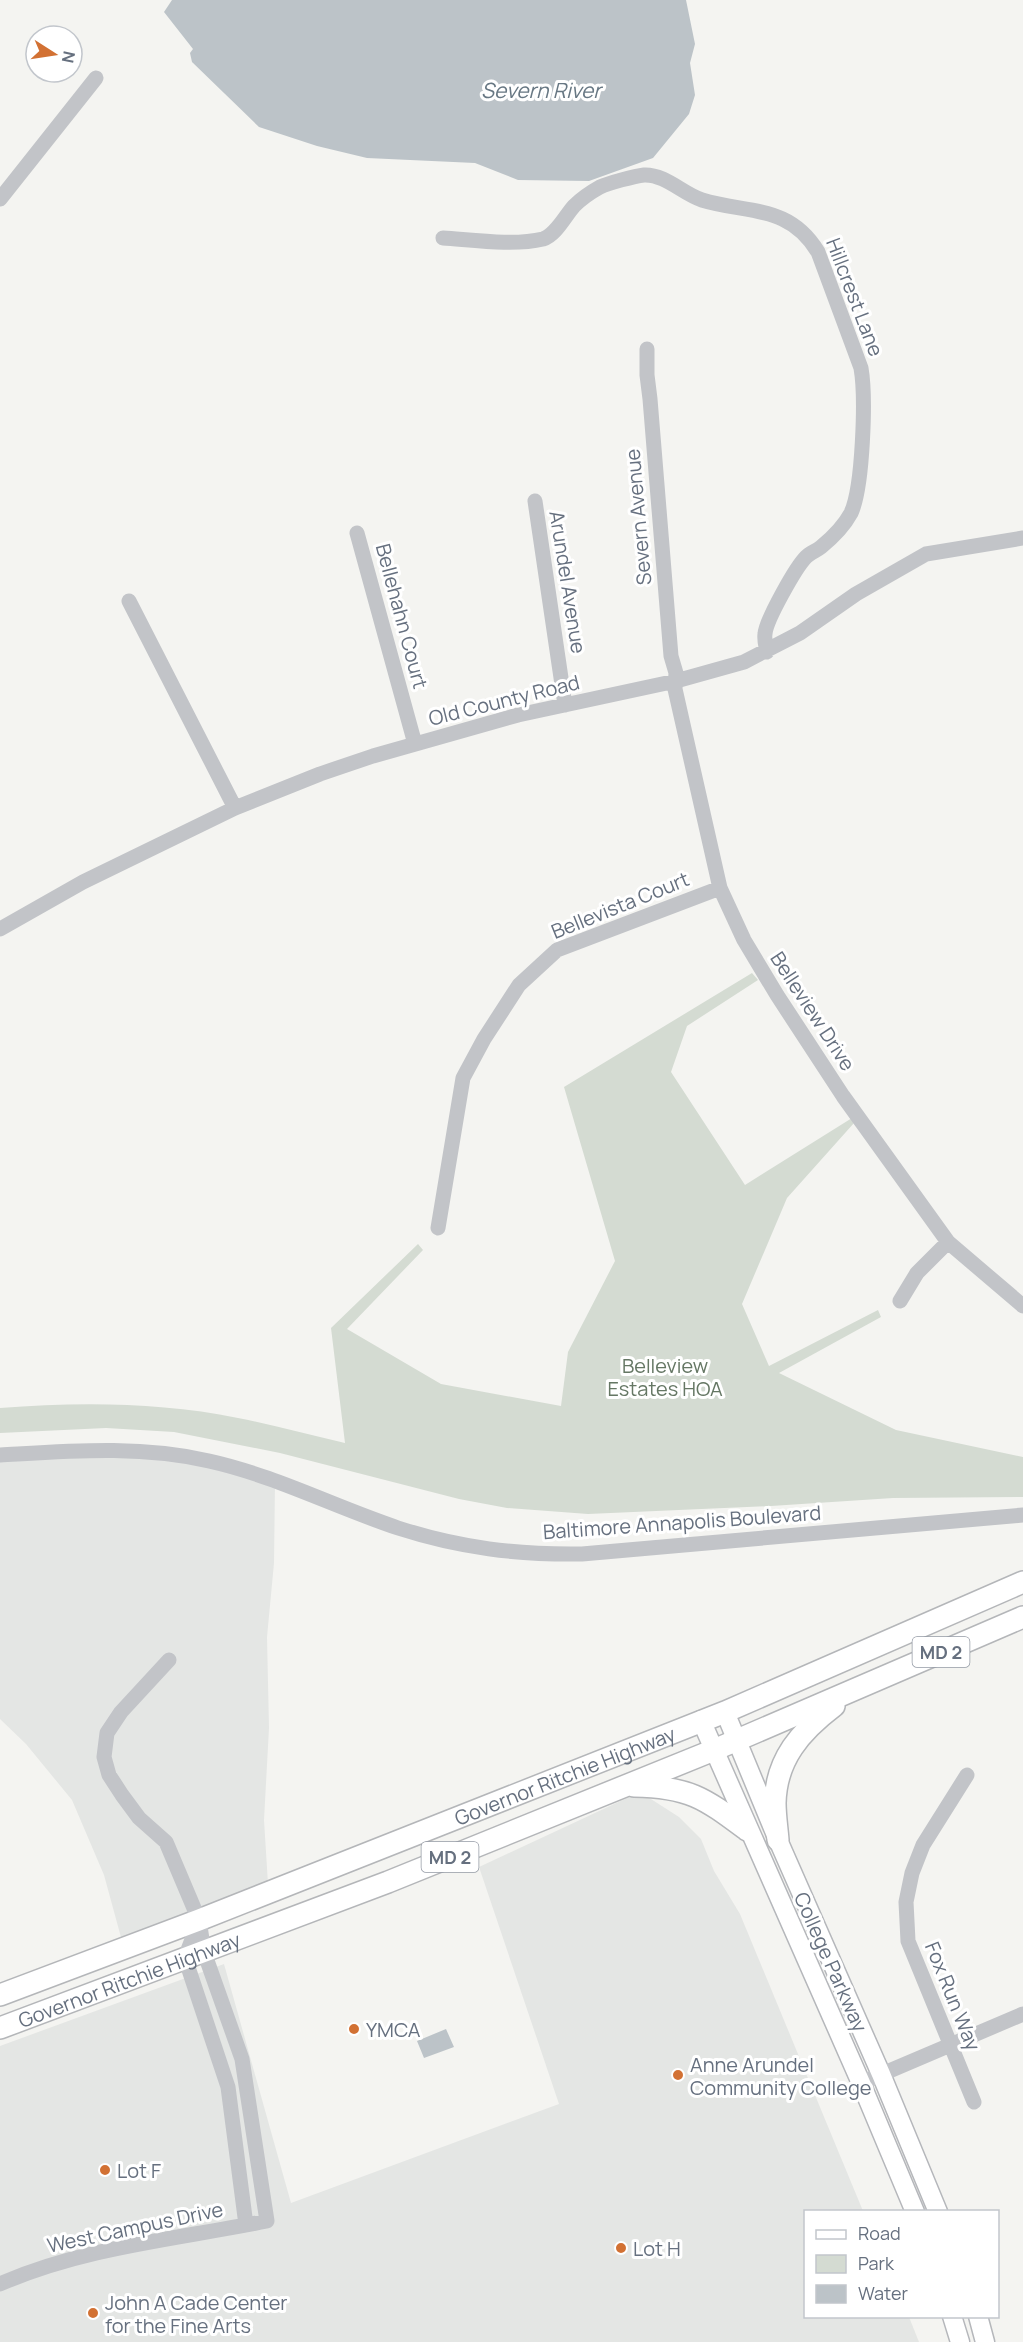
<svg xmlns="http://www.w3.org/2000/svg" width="1023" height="2342" viewBox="0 0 1023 2342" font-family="Manrope,sans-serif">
<rect width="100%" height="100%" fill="#f4f4f1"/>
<!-- built -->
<path fill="#e4e6e4" d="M152 1451 275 1483 274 1563 267 1637 269 1728 264 1820 268 1884 122 1941 104 1875 72 1800 26 1744 0 1719V1455Z
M640 1792 679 1817 701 1839 714 1871 740 1914 863 2211 806 2212V2316L909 2317 919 2342H0V2046L224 1964 291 2203 559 2104 479 1867Z"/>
<!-- green -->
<path fill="#d4dbd2" d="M752 973 758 980 687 1026 671 1072 745 1185 852 1118 854 1123 787 1198 742 1304 769 1366 878 1310 881 1317 779 1373 896 1430 1023 1457V1497L893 1498 771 1506 588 1514 507 1508 459 1499 280 1453 174 1432 106 1428 0 1433V1408C79 1402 159 1402 238 1418 274 1425 309 1435 345 1443L331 1328 418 1244 423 1250 347 1329 441 1384 561 1406 568 1352 615 1261 564 1087Z"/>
<!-- water -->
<path fill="#bcc3c8" d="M172 0H686L695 44 690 63 695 95 689 114 653 158 589 181 518 180 475 163 367 158 317 146 259 127 192 62 190 53 193 49 164 12Z
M446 2029 454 2047 424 2058 417 2041Z"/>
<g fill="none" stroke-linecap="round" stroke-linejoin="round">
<defs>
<path id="major" d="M725 1712 778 1840 881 2074 938 2212
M701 1720 861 2083 915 2212
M952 2316 960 2342
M978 2316 985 2342"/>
<g id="highway">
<path d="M634 1786C690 1787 704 1798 747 1830"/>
<path d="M778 1840C777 1828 775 1815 775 1803 776 1759 801 1731 834 1706"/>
<path id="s1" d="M0 1995 199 1920 725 1712 1023 1582"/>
<path id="s2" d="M0 2028 388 1882 714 1750 1023 1617"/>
</g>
</defs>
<!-- major casing -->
<use href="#major" stroke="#b5b7bb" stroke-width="21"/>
<!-- highway casing -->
<use href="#highway" stroke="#b4b6b9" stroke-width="24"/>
<!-- minor -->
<path stroke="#c2c4c8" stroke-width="15" d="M0 199 96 78
M443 238C473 240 514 246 543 239 556 235 565 216 574 206 581 199 591 192 600 187 608 183 635 176 644 175 665 174 683 194 702 200 748 214 789 204 818 252L861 368C866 397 863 487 851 513 844 526 832 538 821 547 816 551 810 553 806 557 796 567 766 620 765 634 764 640 766 646 767 652
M647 349V375L650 399 671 656 676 673 675 689 720 888 744 940 777 995 843 1096 948 1242 1023 1306
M535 501 565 705
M357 533 415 744
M129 601 235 808
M0 929 83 882 235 808 320 774 373 756 518 715 676 681 744 662 800 633 856 594 926 554 1023 538
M438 1228 463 1078 484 1039 519 985 557 950 720 888
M900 1301 917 1273 948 1242
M0 1455C70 1451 140 1445 209 1461 273 1475 335 1507 398 1528 460 1548 517 1555 582 1554L1023 1515
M967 1775 923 1845 912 1873 906 1902 908 1941 974 2102
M199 1921 185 1958 228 2087 246 2225
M861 2083 1023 2014
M0 2284C84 2247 178 2239 267 2221L242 2059 204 1952 199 1920 166 1842 139 1818 122 1795 109 1775 104 1757 107 1733 121 1712 169 1660"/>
<!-- major -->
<use href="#major" stroke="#fff" stroke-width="18"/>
<!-- highway -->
<use href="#highway" stroke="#fff" stroke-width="21"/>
</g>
<!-- markers -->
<g fill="#d27133" stroke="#fff" stroke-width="2">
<circle cx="354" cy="2029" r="6"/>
<circle cx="678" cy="2075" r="6"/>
<circle cx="105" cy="2170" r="6"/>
<circle cx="621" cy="2248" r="6"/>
<circle cx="93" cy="2313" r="6"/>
</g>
<g text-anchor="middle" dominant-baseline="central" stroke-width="6" stroke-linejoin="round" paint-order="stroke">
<!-- shield labels -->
<g fill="#fff" stroke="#949ba5" stroke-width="1.5">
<rect x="912.5" y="1637" width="57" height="30" rx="4.5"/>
<rect x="421.5" y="1842" width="57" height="30" rx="4.5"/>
</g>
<g font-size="18" font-weight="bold" fill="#66707f">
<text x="941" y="1652">MD 2</text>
<text x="450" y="1857">MD 2</text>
</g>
<!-- street labels -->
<g font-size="20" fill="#66707f" stroke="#fff">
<text transform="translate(855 297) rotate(69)">Hillcrest Lane</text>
<text transform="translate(638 517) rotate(-95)">Severn Avenue</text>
<text transform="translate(568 582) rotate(81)">Arundel Avenue</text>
<text transform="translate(402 616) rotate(75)">Bellehahn Court</text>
<text transform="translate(504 700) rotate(-14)">Old County Road</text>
<text transform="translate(620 905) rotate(-22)">Bellevista Court</text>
<text transform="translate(813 1011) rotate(57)">Belleview Drive</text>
<text transform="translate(682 1522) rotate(-4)">Baltimore Annapolis Boulevard</text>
<text stroke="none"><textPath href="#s1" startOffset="606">Governor Ritchie Highway</textPath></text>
<text transform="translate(831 1962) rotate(66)">College Parkway</text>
<text stroke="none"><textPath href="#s2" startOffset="138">Governor Ritchie Highway</textPath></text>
<text transform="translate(953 1996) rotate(68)">Fox Run Way</text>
<text transform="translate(135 2227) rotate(-12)">West Campus Drive</text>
</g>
<!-- park labels -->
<g font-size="20" fill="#657764" stroke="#fff">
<text x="665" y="1365">Belleview<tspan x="665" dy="23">Estates HOA</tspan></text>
</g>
<!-- poi labels -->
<g font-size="20" fill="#66707f" stroke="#fff" text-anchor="start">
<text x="366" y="2029">YMCA</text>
<text x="690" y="2064">Anne Arundel<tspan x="690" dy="23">Community College</tspan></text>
<text x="117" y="2170">Lot F</text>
<text x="633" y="2248">Lot H</text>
<text x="105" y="2302">John A Cade Center<tspan x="105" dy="23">for the Fine Arts</tspan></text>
</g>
<!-- water labels -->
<g font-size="21" font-style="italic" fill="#677783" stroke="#fff">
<text x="541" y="90">Severn River</text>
</g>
</g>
<!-- legend -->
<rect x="804" y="2210" width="195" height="108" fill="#ffffff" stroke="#c2c6cc" stroke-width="1.5"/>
<rect x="816" y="2230" width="30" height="9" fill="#ffffff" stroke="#c2c6cc" stroke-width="1.5"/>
<text x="858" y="2240" font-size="18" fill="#66707f">Road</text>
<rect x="816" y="2255" width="30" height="18" fill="#d4dbd2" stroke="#c2c6cc" stroke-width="1.5"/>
<text x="858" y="2270" font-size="18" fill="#66707f">Park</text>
<rect x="816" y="2285" width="30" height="18" fill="#bcc3c8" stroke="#c2c6cc" stroke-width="1.5"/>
<text x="858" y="2300" font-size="18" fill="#66707f">Water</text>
<!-- north arrow -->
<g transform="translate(54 54) rotate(102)"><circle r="28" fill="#ffffff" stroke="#c2c6cc" stroke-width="1.5"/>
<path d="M0-4.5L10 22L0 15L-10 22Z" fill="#d27133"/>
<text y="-9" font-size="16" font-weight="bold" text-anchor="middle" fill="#66707f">N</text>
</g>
</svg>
